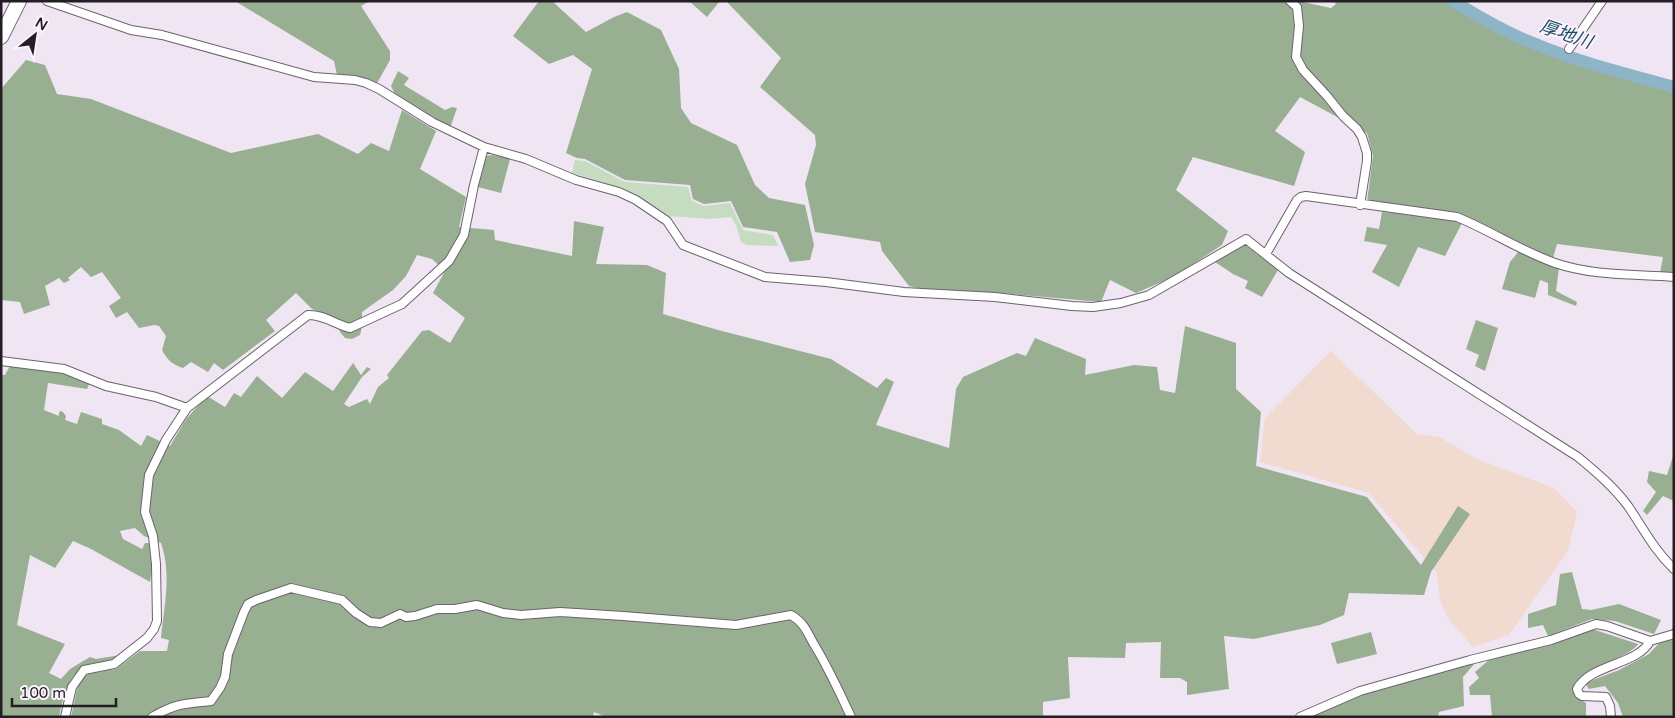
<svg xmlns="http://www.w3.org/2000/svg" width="1675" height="718" viewBox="0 0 1675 718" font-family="'Varela Round','Noto Sans JP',sans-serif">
<rect width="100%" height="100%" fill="#f0e5f3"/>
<!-- education -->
<path fill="#f1dacf" d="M1331 351 1417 434 1439 437 1477 459 1554 488 1577 512 1568 551 1509 635 1473 647 1447 617 1440 599 1437 573 1369 493 1260 462 1265 418Z"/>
<!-- green -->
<path fill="#c6dcc1" d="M575 160 585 161 625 182 688 187 692 201 704 206 730 203 743 230 773 235 778 246 747 245 741 242 736 225 731 217 709 219 669 216 627 190 572 173Z"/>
<!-- forest -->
<path fill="#98af92" d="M235 1H370L361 6 390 51V60L376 85 356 76 337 75 334 61Z
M539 1H552L586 32 614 17 627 12 661 30 679 69 681 108 691 123 737 145 755 185 769 198 805 205 814 245 810 260 790 262 777 232 743 227 731 201 704 204 693 199 690 185 625 180 585 159 577 158 566 153 592 69 573 55 549 64 513 36Z
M689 1H720L707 17Z
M726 1H1298L1331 8 1336 4 1334 1H1445L1506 35 1565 60 1674 93V275L1660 273 1663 257 1557 244 1553 258 1464 215 1367 202 1373 156 1367 133 1300 97 1275 131 1305 152 1294 186 1193 157 1176 190 1228 231 1222 245 1173 277 1136 293 1110 280 1101 302 989 292 925 290 909 286 882 251 880 242 815 232 805 184 816 145 815 135 760 87 781 58Z
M26 60 45 65 57 94 91 99 231 153 318 134 358 154 371 143 389 151 402 110 436 131 420 169 466 197 459 227 494 230 495 240 572 256 574 221 604 227 596 264 647 265 666 273 663 314 718 330 831 359 877 388 886 378 894 382 876 425 949 448 956 389 963 377 1017 353 1026 356 1035 338 1086 359 1085 375 1134 365 1157 367 1160 390 1175 393 1185 326 1236 343V389L1261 412 1256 466 1367 497 1421 565 1458 506 1470 514 1431 572 1424 595 1349 593 1344 615 1320 625 1254 639 1224 636 1229 689 1187 695V682L1180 678H1160L1161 642 1126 643 1125 658 1068 657 1070 698 1043 702V717H606L594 712 593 717H71L77 689 83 676 92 673 116 669 140 651H167L169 640 161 638C164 605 172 576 161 543L144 536 135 528 120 531 123 539 142 549 145 543H150L153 563 150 582 91 549 73 541 55 568 30 555 17 625 65 644 49 673 61 679 70 669 90 657 96 659 120 655C110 662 101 661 90 664 67 672 64 696 59 717H1V375H5L11 364 53 370 90 382 87 389 48 383 44 410 59 416V412L62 411 66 416 65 420 77 424 81 412 102 419V424L119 430 141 446 147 435 170 446 186 419 207 396 225 407 234 393 241 397 257 376 282 398 305 372 333 391 353 363 361 375 367 367 371 369 362 377 344 404 349 407 367 399 370 404 378 387 389 378 387 375 422 331 429 330 450 343 465 318 433 293 445 271 432 259 417 255 406 276 393 290 362 312V327L360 335 352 339 345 338 340 332 337 318 312 309 296 293 266 320 275 331 223 370 214 363 208 372 191 362 183 368C173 365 167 360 162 350L166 336 159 326 154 325 139 328 127 312 116 318 109 306 121 298 102 272 91 277 81 267 68 278 70 280 64 283 59 278 45 286 50 305 24 314 20 302 1 300V89Z
M398 71 409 78 404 85 445 110 452 107 457 108 450 128 396 96 391 86Z
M492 155 510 159 501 193 478 187 486 156Z
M1382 212C1405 214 1442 214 1462 223L1445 256 1418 247 1399 287 1372 272 1387 245 1364 241 1367 227 1379 229Z
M1244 244 1278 270 1262 297 1245 288 1248 281 1233 274 1215 262Z
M1519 251 1559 268 1556 291 1577 302 1576 306 1548 295V283L1540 280 1535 298 1502 289 1510 262Z
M1476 320 1498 328 1485 371 1475 366 1479 355 1466 349Z
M1674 453V501L1663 496 1647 515 1643 511 1656 492 1647 482 1649 471 1667 475Z
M1572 572 1582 609 1591 610 1619 604 1661 620 1654 634 1615 621 1592 619 1548 636 1543 625 1528 628V614L1556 605 1560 574Z
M1674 627V717H1623L1618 703 1605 686 1589 689 1585 683 1619 670 1649 654Z
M1592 629 1638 644C1625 663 1569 665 1576 697L1586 703V717H1492L1490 695H1470L1469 687 1479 678 1475 672 1490 659Z
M1371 632 1377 654 1337 664 1331 643Z
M1476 662 1463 677 1464 706 1439 712 1438 717H1309L1364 693Z"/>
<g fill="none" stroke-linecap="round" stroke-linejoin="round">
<!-- river -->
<path stroke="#8db5c7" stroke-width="12" d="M1453 1C1480 17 1508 34 1538 45 1582 63 1628 74 1674 87"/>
<defs>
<path id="street" d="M47 1 131 30 162 35 314 77 355 80 366 83 379 89 432 122 484 147 526 159 576 180 619 192 636 200 667 221 683 245 765 277 826 282 904 292 995 297 1072 306 1093 307 1121 303 1149 295 1246 239 1289 273 1578 457C1596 472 1614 487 1628 506 1643 528 1654 550 1674 569
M1290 1 1297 7 1299 26 1296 57 1303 70 1327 96 1343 116 1357 129 1362 137 1367 153V161L1360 205
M1569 49 1602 1
M1266 254 1297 200 1301 197 1306 196 1457 217C1491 231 1521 251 1555 263 1593 276 1634 274 1674 277
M1 361 64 369 106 386 156 397 187 408
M65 717 72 687 84 670 114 664 147 638 154 629 157 621 156 564 153 536 145 512 149 475 166 440 187 408 308 315C323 314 336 325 350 328L402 304 449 261 464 235 474 185 484 147
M152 717C177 703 184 704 211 701L220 688 225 677 228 654 244 612 248 604 256 600 291 588 342 600 356 613 370 622 381 623 400 614 406 617 415 616 437 609H455L477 605 503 613 521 615 560 612 623 616 736 625 791 615C806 624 807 633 815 646 829 669 840 693 851 717
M1300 717 1360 691 1470 660 1551 640 1596 624 1607 626 1650 641 1674 634
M1611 717 1610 706 1606 697 1582 696 1579 694 1577 689C1590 664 1638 665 1650 641"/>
<path id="highway" d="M1 37 19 1"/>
</defs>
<!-- street casing -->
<use href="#street" stroke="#6c626e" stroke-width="10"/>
<!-- highway casing -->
<use href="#highway" stroke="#6c626e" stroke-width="16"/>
<!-- street -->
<use href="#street" stroke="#fff" stroke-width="8"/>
<!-- highway -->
<use href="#highway" stroke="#fff" stroke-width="14"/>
</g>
<g text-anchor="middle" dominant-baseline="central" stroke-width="4" stroke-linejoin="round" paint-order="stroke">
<!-- water labels -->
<g font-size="18" font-style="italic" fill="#194e61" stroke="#fcf3fe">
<text transform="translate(1566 34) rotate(19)">厚地川</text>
</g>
</g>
<!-- border -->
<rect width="1675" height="718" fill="none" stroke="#221e23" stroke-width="5"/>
<!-- north arrow -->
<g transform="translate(35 35) rotate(30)" stroke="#fcf3fe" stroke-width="4" paint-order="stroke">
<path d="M0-4L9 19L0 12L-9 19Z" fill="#221e23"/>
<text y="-8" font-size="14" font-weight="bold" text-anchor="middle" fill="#221e23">N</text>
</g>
<!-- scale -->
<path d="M12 698v8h104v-8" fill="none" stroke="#221e23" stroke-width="2.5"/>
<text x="20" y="698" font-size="15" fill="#221e23" stroke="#fcf3fe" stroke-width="4" paint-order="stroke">100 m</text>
</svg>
